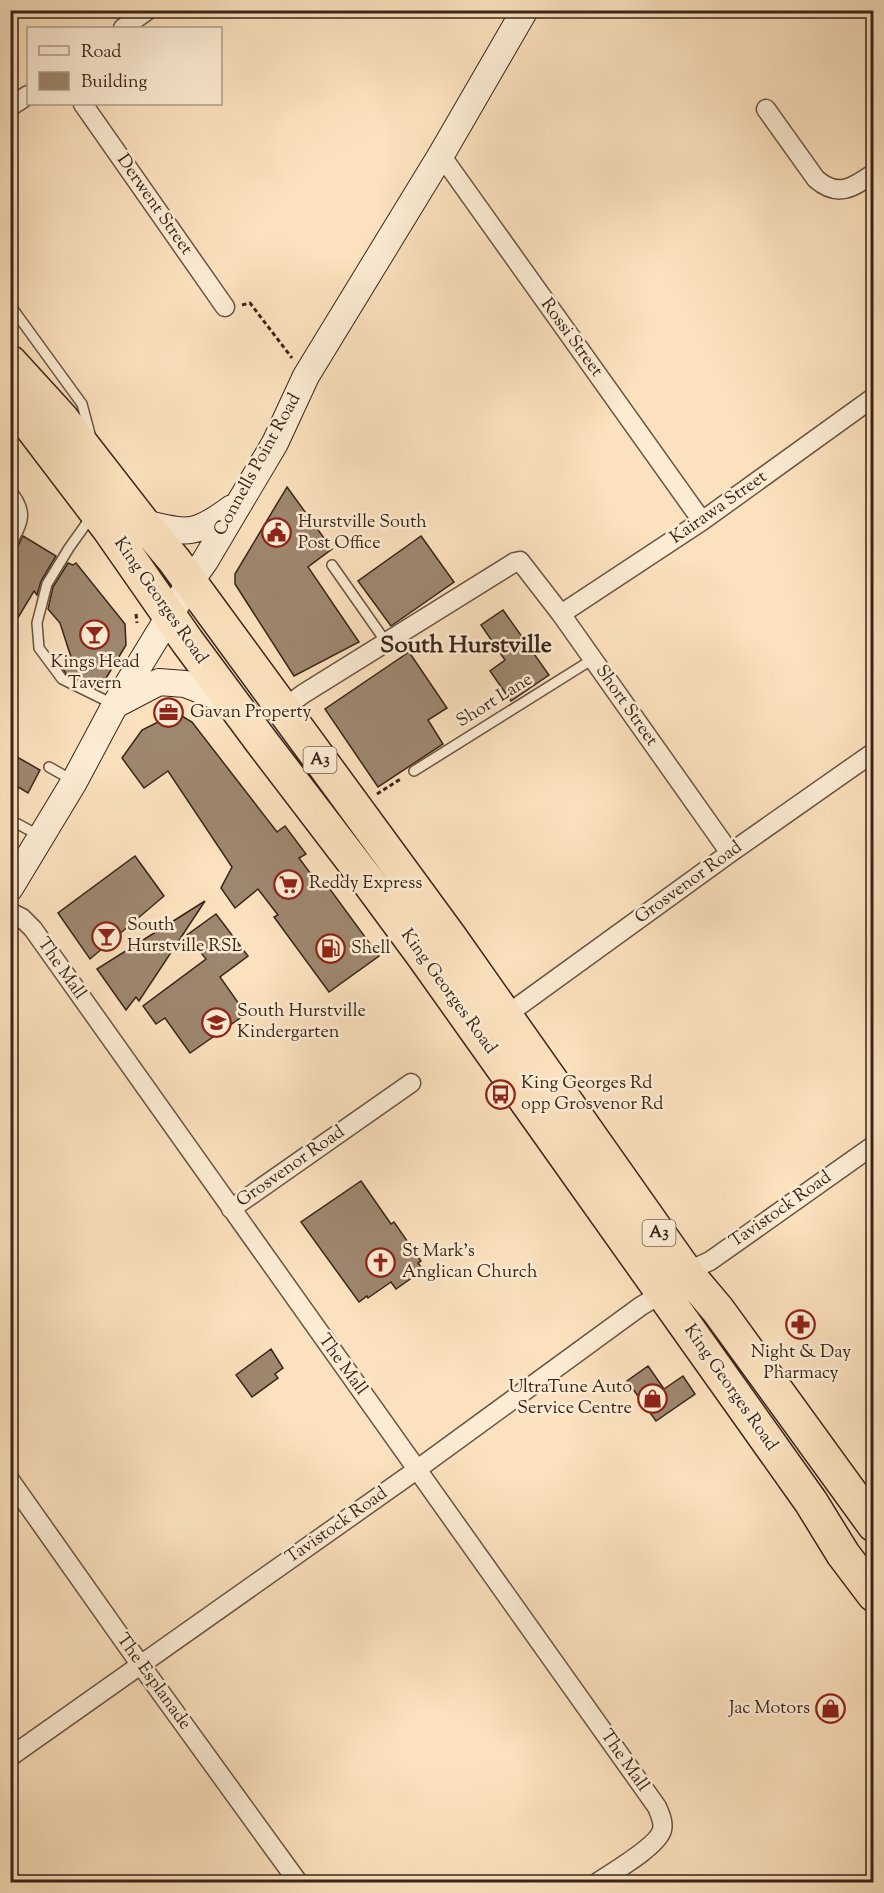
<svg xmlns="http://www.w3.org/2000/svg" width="884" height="1893" viewBox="0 0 884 1893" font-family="'Sorts Mill Goudy',serif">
<rect width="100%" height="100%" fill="#fbe1bd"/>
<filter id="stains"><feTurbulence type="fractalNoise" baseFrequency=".00333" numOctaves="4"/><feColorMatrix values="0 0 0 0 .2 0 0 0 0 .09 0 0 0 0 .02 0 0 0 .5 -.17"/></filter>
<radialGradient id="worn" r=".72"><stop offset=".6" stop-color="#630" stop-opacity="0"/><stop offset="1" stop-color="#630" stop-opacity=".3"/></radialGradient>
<!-- building -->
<path fill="#9e876f" stroke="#3a251a" stroke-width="1.5" d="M287 487 332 549 308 567 359 642 294 676 235 584V574Z
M23 536 56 556 41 581 37 595 34 591 10 631V553L16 550Z
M421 536 454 582 391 626 358 581Z
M68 563 73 565 76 563 125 624 126 645 99 690 66 674 63 669 71 657 60 623 48 609 53 587Z
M503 610 549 675 511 701 490 671 505 660 481 625Z
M409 652 447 708 428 720 443 744 378 787 325 709Z
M180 715 192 722 277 832 285 826 306 854 299 858 319 885 324 881 379 956 329 992 274 917 278 915 258 889 235 908 221 888 232 867 168 771 144 788 122 758 142 730 166 718Z
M10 753 40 770 28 793 10 782Z
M135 856 164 896 90 959 58 913Z
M205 901 139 1001 136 997 126 1010 97 969Z
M216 914 248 956 220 977 246 1014 190 1053 165 1018 156 1024 143 1006 206 959 187 935Z
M361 1181 391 1224 394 1222 421 1261 418 1263 423 1270 396 1289 391 1282 368 1298 367 1296 359 1302 301 1222Z
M271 1349 283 1368 275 1374 278 1378 252 1397 236 1375Z
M648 1366 664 1389 683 1376 695 1394 656 1421 627 1381Z"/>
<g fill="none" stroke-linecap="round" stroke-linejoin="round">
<defs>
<path id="lane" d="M10 305 82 404 90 434
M10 489C30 512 23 523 10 546
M91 517 69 548 47 584 37 623 39 648 62 679 113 704
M332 565 386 642
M49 767 72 780
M414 771 593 659
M16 823 40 836"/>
<path id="street" d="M123 28 148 10
M83 104 225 307
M10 107 28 95
M766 109 816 179C838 198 852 188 874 173
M441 155 702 521
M561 614 702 521 874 397
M283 709 303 694 515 562 520 561 561 614 730 853
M10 912 22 918 33 929 657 1807C660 1814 664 1822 662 1830 658 1846 613 1872 598 1882
M505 1016 730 853 874 752
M231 1209 411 1083
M686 1272 710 1261 874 1145
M10 1480 140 1664 298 1882
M10 1757 408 1476 641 1306 663 1293"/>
<path id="secondary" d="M143 523C188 533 193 537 232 508
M115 705 159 682 185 684 233 703
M10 888 74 782 115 705 190 582 205 561 275 443 306 376 441 155 525 10"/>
<path id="highway" d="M10 362 63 420 143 523 174 560 450 937 686 1272 718 1310 874 1525
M10 399 109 529 187 641 261 741 368 881 424 957 811 1502 843 1554 874 1595"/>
</defs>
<!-- lane casing -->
<use href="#lane" stroke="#6a5443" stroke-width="12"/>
<!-- street casing -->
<use href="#street" stroke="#6a5443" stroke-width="21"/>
<!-- secondary casing -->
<use href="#secondary" stroke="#3a251a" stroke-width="28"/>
<!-- highway casing -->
<use href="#highway" stroke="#3a251a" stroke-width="36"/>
<!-- path -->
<path stroke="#3a251a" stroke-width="3" stroke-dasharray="4.5 3" stroke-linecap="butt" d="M242 305 250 303 292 358
M136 614 137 623
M377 794 402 778"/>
<!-- lane -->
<use href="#lane" stroke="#fcecd4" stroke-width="9"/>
<!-- street -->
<use href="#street" stroke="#fcecd4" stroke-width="18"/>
<!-- secondary -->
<use href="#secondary" stroke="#fcecd4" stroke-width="26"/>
<!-- highway -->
<use href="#highway" stroke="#fbe1bd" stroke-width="33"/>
</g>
<!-- icons -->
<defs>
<symbol id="civic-ring" viewBox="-11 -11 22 22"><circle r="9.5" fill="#fcecd4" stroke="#8f2418" stroke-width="1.5"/><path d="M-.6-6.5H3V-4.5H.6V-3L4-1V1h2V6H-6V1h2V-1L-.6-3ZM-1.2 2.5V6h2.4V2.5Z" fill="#8f2418"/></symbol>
<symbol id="bar-ring" viewBox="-11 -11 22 22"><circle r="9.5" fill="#fcecd4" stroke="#8f2418" stroke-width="1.5"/><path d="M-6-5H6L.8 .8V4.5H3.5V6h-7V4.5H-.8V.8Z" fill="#8f2418"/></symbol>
<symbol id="office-ring" viewBox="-11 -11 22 22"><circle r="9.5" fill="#fcecd4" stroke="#8f2418" stroke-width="1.5"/><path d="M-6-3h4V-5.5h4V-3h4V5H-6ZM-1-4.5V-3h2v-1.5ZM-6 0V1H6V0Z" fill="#8f2418"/></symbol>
<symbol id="supermarket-ring" viewBox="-11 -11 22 22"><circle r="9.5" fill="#fcecd4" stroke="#8f2418" stroke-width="1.5"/><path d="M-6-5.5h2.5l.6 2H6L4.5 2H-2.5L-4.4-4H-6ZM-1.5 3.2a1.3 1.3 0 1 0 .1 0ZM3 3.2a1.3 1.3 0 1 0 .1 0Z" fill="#8f2418"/></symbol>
<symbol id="fuel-ring" viewBox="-11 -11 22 22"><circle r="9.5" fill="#fcecd4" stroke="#8f2418" stroke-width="1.5"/><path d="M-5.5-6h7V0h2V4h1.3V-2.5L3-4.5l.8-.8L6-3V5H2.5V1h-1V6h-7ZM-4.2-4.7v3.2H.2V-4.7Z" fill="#8f2418"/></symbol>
<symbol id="school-ring" viewBox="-11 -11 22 22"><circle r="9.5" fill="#fcecd4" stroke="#8f2418" stroke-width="1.5"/><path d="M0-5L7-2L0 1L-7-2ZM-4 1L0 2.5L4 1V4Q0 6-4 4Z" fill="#8f2418"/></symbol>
<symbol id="bus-ring" viewBox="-11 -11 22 22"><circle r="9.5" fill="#fcecd4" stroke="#8f2418" stroke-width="1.5"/><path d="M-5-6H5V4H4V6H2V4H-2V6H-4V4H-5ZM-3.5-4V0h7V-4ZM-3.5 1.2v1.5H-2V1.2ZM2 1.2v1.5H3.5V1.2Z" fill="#8f2418"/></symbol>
<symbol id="church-ring" viewBox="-11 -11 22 22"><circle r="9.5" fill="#fcecd4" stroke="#8f2418" stroke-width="1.5"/><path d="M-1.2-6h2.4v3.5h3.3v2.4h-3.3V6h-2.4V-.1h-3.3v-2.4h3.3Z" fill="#8f2418"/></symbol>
<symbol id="pharmacy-ring" viewBox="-11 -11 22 22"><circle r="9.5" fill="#fcecd4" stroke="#8f2418" stroke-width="1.5"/><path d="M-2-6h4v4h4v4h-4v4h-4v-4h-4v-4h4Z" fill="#8f2418"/></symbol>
<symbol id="shop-ring" viewBox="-11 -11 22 22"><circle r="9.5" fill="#fcecd4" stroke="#8f2418" stroke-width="1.5"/><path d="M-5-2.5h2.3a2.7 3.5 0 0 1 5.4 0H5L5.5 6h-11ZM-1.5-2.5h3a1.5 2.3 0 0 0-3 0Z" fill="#8f2418"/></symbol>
</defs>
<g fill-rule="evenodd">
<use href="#civic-ring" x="260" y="516" width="33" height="33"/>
<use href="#bar-ring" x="78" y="618" width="33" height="33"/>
<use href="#office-ring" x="152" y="696" width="33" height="33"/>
<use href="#supermarket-ring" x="272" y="868" width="33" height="33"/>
<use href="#bar-ring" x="90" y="920" width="33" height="33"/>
<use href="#fuel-ring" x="314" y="932" width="33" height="33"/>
<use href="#school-ring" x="200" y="1006" width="33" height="33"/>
<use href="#bus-ring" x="484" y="1078" width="33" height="33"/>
<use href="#church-ring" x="364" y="1246" width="33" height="33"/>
<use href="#pharmacy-ring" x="784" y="1308" width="33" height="33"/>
<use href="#shop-ring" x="636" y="1382" width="33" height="33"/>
<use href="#shop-ring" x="814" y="1692" width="33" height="33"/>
</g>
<g text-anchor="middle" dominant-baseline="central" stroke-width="5" stroke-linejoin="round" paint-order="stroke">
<!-- shield labels -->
<g fill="#fcecd4" stroke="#746152" stroke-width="1.5">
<rect x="303.5" y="747" width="33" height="26" rx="4.5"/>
<rect x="642.5" y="1220" width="33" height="26" rx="4.5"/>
</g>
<g font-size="16" font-weight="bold" fill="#3a251a">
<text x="320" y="760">A3</text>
<text x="659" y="1233">A3</text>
</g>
<!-- street labels -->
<g font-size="18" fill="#3a251a" stroke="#fcecd4">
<text transform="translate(154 205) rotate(55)">Derwent Street</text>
<text transform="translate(571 338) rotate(54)">Rossi Street</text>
<text transform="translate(258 465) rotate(-61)">Connells Point Road</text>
<text transform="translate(719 508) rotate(-35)">Kairawa Street</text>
<text transform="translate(160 601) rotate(55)">King Georges Road</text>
<text transform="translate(495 701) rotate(-32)">Short Lane</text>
<text transform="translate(626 706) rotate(55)">Short Street</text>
<text transform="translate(689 883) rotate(-36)">Grosvenor Road</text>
<text transform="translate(61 969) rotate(55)">The Mall</text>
<text transform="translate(448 992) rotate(54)">King Georges Road</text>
<text transform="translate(291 1167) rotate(-35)">Grosvenor Road</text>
<text transform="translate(781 1210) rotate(-35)">Tavistock Road</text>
<text transform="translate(342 1365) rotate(54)">The Mall</text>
<text transform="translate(730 1388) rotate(55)">King Georges Road</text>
<text transform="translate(337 1526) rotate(-35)">Tavistock Road</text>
<text transform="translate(153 1682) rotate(54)">The Esplanade</text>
<text transform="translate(624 1761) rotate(55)">The Mall</text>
</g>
<!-- poi labels -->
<g font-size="18" fill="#3a251a" stroke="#fcecd4" text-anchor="start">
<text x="298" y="523">Hurstville South<tspan x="298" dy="21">Post Office</tspan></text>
<text x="95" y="663" text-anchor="middle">Kings Head<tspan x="95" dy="21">Tavern</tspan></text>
<text x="190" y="713">Gavan Property</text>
<text x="309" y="884">Reddy Express</text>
<text x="127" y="926">South<tspan x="127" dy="21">Hurstville RSL</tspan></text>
<text x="351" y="949">Shell</text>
<text x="237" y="1012">South Hurstville<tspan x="237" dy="21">Kindergarten</tspan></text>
<text x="521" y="1084">King Georges Rd<tspan x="521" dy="21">opp Grosvenor Rd</tspan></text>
<text x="402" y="1252">St Mark's<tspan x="402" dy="21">Anglican Church</tspan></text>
<text x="801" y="1353" text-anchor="middle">Night &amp; Day<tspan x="801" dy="21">Pharmacy</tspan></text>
<text x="632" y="1388" text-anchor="end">UltraTune Auto<tspan x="632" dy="21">Service Centre</tspan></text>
<text x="810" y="1709" text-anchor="end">Jac Motors</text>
</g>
<!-- district labels -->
<g font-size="24" font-weight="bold" fill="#3a251a" stroke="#fcecd4">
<text x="466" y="646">South Hurstville</text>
</g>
</g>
<!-- margin -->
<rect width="884" height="1893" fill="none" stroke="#fbe1bd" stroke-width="36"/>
<rect x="12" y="12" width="860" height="1869" fill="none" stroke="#3a251a" stroke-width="3"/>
<rect x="18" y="18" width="848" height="1857" fill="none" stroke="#3a251a" stroke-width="1.5"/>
<!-- legend -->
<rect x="27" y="27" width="195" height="78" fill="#fcecd4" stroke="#ae9c8a" stroke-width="1.5"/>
<rect x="39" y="46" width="30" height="9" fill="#fcecd4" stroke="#ae9c8a" stroke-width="1.5"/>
<text x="81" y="57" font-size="18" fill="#3a251a">Road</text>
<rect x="39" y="72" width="30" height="18" fill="#9e876f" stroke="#ae9c8a" stroke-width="1.5"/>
<text x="81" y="87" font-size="18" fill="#3a251a">Building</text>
<rect width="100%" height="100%" filter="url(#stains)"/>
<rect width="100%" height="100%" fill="url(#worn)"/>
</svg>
